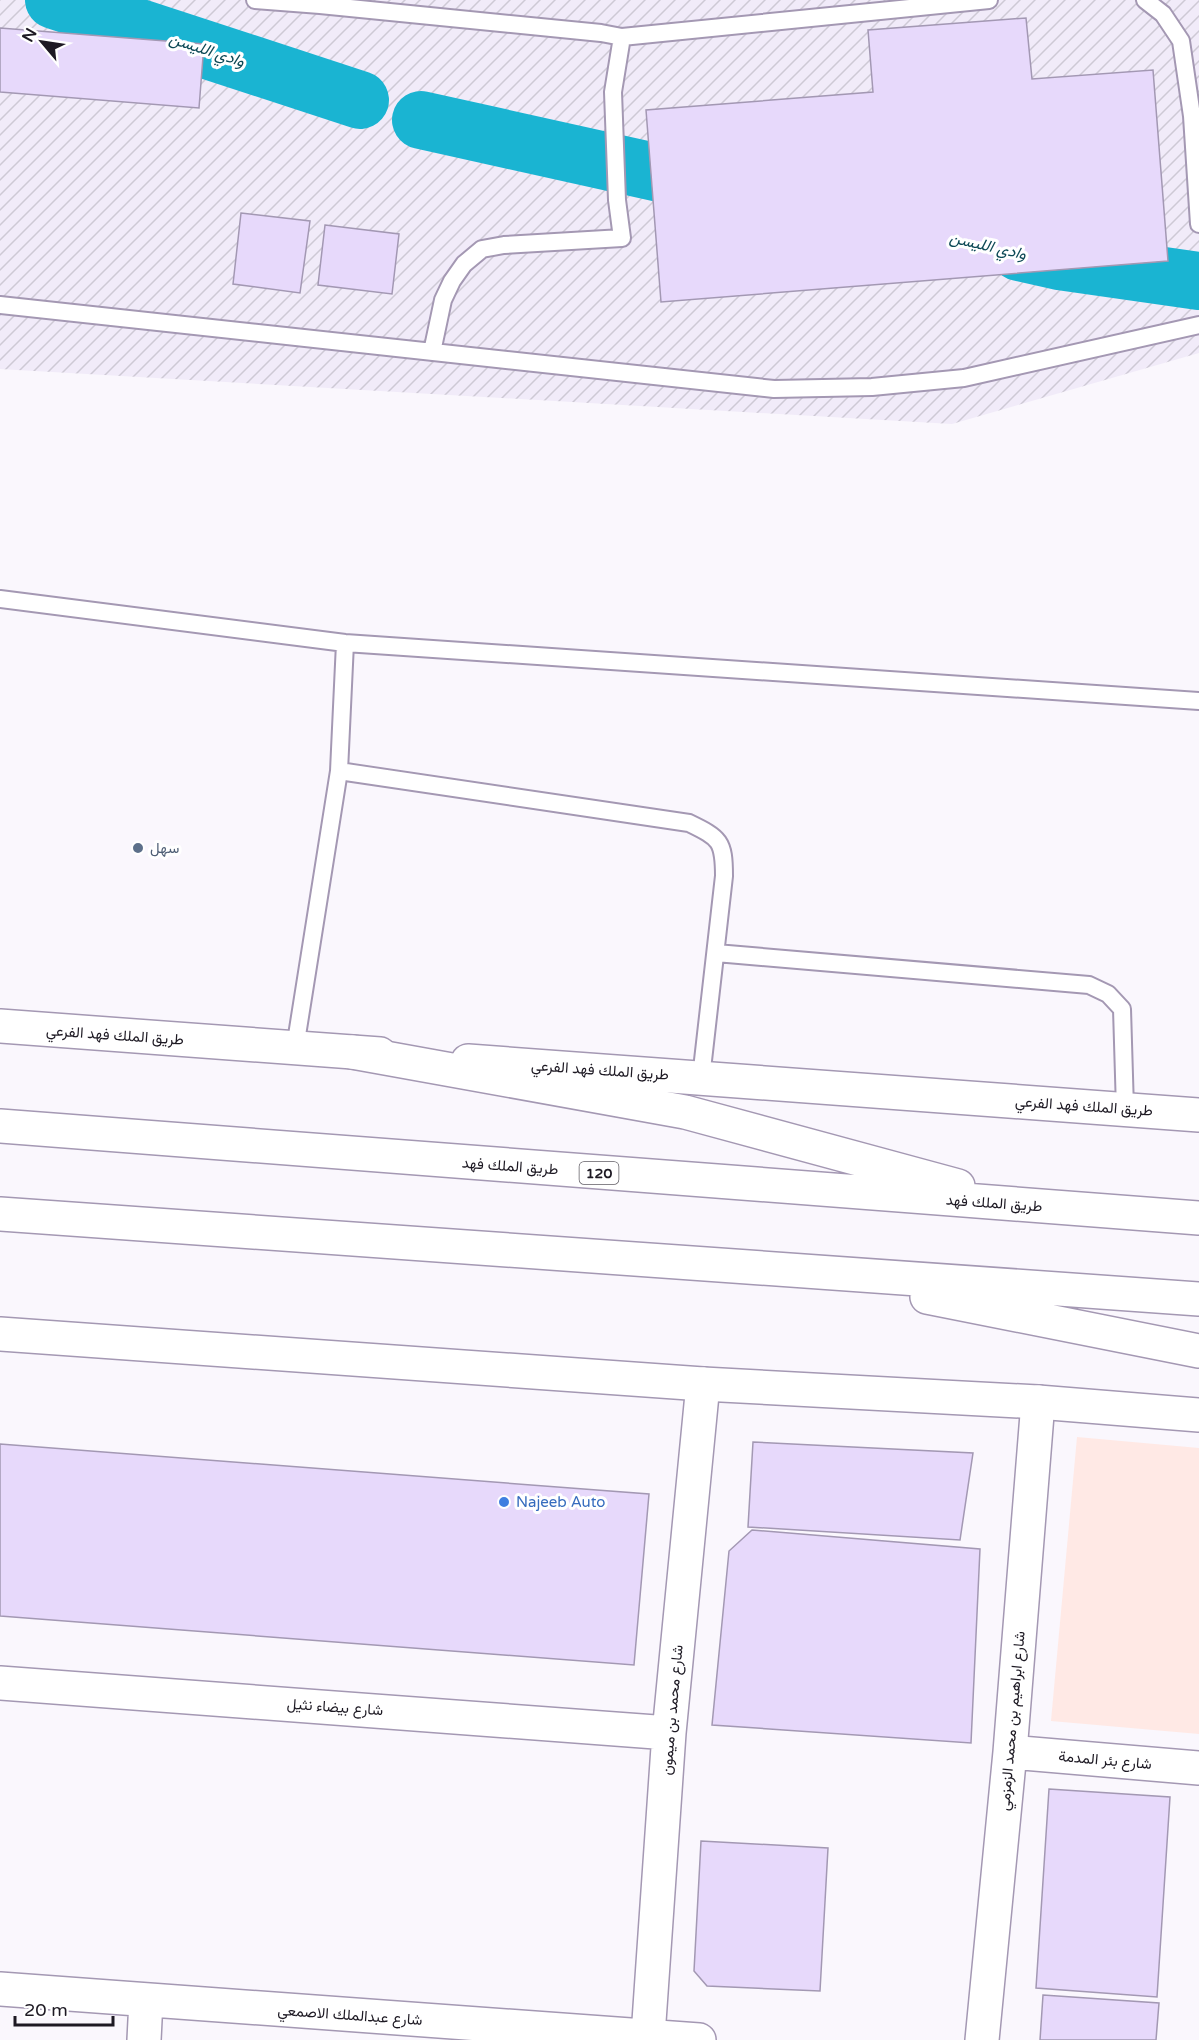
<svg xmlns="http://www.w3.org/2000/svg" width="1199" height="2040" viewBox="0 0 1199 2040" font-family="'Varela Round',Vazirmatn,sans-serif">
<defs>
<pattern id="industrial-furrows" width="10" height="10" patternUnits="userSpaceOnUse" patternTransform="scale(1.5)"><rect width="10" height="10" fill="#f1ebf9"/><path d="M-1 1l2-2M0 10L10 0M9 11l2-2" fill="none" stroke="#cec9d5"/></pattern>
</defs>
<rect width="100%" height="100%" fill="#faf7fd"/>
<!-- commercial -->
<path fill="#ffe9e5" d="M1077 1437 1199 1448V1734L1051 1721Z"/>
<!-- industrial -->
<path fill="url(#industrial-furrows)" d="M0 0H1199V353L952 424 0 369Z"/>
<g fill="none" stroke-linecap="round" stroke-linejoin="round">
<!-- river -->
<path stroke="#1ab4d2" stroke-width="58" d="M54 0 360 100
M421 120 682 178
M1019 252 1059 261 1199 281"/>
</g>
<!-- building -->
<path fill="#e7d9fb" stroke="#a398b3" stroke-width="1.5" d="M1026 18 1032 79 1153 70 1168 261 661 302 646 110 873 92 868 30Z
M0 28 204 44 199 108 0 92Z
M241 213 310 221 300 293 233 284Z
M325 225 399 234 392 294 318 285Z
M753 1442 973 1453 960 1540 748 1527Z
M0 1444 649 1494 634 1665 0 1616Z
M752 1530 980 1549 971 1743 712 1725 729 1551Z
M1049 1789 1170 1797 1157 1997 1036 1988Z
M701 1841 828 1848 820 1991 707 1986 694 1971Z
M1043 1995 1159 2003 1156 2040H1040Z"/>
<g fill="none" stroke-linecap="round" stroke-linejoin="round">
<defs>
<path id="lane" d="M255 0 320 5 601 33 622 37 989 0
M1145 0 1163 14 1181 41 1192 116 1199 224
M0 305 774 389 872 387 964 378 1199 325
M432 352 443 300 452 281 464 264 482 249 504 245 622 238 617 200 613 92 622 37
M0 599 345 643 1199 701
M339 771 689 823C720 838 724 841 724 876L701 1078
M716 953 1089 985 1108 994 1122 1009 1125 1109
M295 1048 339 771 345 643"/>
<path id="street" d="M0 1683 669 1733
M1010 1752 1199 1768
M0 1989 699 2040
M648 2036 669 1733 703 1384
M144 2040 146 2000
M982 2040 1010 1752 1038 1402"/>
<path id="secondary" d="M0 1026 380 1054
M468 1061 1199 1115
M0 1334 703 1384 1038 1402 1199 1415"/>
<path id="highway" d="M352 1052 685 1112 958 1186
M0 1126 1199 1218
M0 1214 1199 1299
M927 1297 1199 1351"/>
</defs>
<!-- lane casing -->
<use href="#lane" stroke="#a498b3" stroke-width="20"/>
<!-- street casing -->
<use href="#street" stroke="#a498b3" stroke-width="36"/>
<!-- secondary casing -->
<use href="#secondary" stroke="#a498b3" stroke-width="36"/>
<!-- highway casing -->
<use href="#highway" stroke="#a498b3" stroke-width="36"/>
<!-- lane -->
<use href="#lane" stroke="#fff" stroke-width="16"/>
<!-- street -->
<use href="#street" stroke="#fff" stroke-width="33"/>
<!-- secondary -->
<use href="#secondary" stroke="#fff" stroke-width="33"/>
<!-- highway -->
<use href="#highway" stroke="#fff" stroke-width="33"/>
</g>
<!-- markers -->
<circle fill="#5c6f8a" stroke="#fff" stroke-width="2" cx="138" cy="848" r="6"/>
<circle fill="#3f7fe0" stroke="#fff" stroke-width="2" cx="504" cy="1502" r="6"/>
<g text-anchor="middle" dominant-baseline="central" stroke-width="6" stroke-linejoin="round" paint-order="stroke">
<!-- shield labels -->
<rect fill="#fff" stroke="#615e65" stroke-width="1.5" x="579.5" y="1162" width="39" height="22" rx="4.5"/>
<g font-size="14" font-weight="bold" fill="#1d1923">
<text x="599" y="1173">120</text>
</g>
<!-- service labels -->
<g font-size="15" fill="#4e5e75" stroke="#fff" text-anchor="start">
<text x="150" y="848">سهل</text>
</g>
<!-- street labels -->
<g font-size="15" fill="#1d1923" stroke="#fff">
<text transform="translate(115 1035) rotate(4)">طريق الملك فهد الفرعي</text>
<text transform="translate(600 1070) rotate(4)">طريق الملك فهد الفرعي</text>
<text transform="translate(1084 1106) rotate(4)">طريق الملك فهد الفرعي</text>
<text transform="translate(510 1166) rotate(4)">طريق الملك فهد</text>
<text transform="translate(994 1203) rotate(4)">طريق الملك فهد</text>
<text transform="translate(335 1707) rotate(4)">شارع بيضاء نثيل</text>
<text transform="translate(672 1710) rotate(-85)">شارع محمد بن ميمون</text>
<text transform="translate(1012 1721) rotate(-85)">شارع ابراهيم بن محمد الزمزمي</text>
<text transform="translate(1105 1760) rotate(5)">شارع بئر المدمة</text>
<text transform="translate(350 2015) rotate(4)">شارع عبدالملك الاصمعي</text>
</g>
<!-- shop labels -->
<g font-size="15" fill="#366cbe" stroke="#fff" text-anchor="start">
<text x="516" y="1502">Najeeb Auto</text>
</g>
<!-- water labels -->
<g font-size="16" font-style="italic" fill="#0d4956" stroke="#fff">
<text transform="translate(207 50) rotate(18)">وادي الليسن</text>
<text transform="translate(988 246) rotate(13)">وادي الليسن</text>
</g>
</g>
<!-- north arrow -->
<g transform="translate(42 42) rotate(299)" stroke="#ffffff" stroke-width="4.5" paint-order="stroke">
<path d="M0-4.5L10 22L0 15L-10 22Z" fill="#1d1923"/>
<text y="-9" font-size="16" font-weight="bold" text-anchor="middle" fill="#1d1923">N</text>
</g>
<!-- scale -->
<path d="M15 2016v9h98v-9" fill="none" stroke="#1d1923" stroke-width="3"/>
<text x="24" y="2016" font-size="18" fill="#1d1923" stroke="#ffffff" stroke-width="4.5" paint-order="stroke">20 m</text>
</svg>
